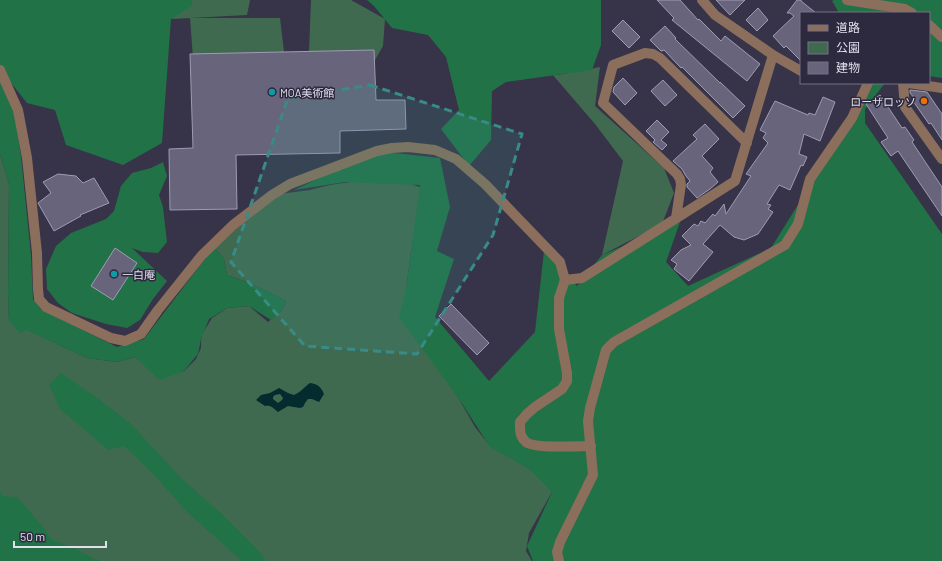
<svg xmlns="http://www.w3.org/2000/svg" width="942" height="561" viewBox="0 0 942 561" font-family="Barlow,'Noto Sans JP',sans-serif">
<rect width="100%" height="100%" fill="#373348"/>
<!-- green -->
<path fill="#406a4f" d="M178 0H250L247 15 172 19Z
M311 0H351L385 19 383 46 375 60 309 52Z
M190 18H280L284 52 193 58Z
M600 67 595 106 664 168 674 193 662 224 602 255 623 161 595 124 552 74 558 75Z
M0 154 9 184 8 293 9 321 87 358 117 362 135 357 183 372 196 359 201 348V341L202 334 212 318 227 308 249 306 268 322 282 310 286 301 252 284 227 275 224 259 214 247 272 195 310 190 330 185 350 182 387 175 422 188 411 252 403 313 459 399 475 427 490 446 537 473 552 492 529 533 526 551 532 561H0Z"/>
<!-- forest -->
<path fill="#227247" d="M0 0H192V6L171 19 162 143 123 165 66 145 55 110 27 103 0 69Z
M367 0H601V45L592 70 506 82 492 91 491 140 469 166 441 129 459 110 446 57 428 35 392 28 374 6Z
M834 0H942V78L929 76V13H839L832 1Z
M0 78 14 109 21 156 31 255 33 299 41 309 117 347 144 339 214 247 224 259 227 275 252 284 286 301 282 310 271 320 249 306 227 308 209 319 201 339 198 354 183 372 159 380 135 357 117 362 87 358 27 330 20 333 9 321 8 293 9 184 0 154Z
M868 83H885L865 109V123L942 234V561H533L527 546 552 492 528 468 490 447 459 399 399 317 406 289 420 185 345 182 294 190 377 151 440 158 450 207 437 251 454 259 435 317 489 381 535 332 544 251 577 286 602 255 680 222 666 262 688 286 771 248 852 118Z
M163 162 167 176 159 195 163 207 167 242 158 253 143 252 132 248 167 281 153 299 140 320 127 328 106 324 72 313 58 303 47 289 46 269 56 246 71 233 106 219 114 211 121 186 132 173 151 168Z
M61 373 99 399 132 425 183 480 222 514 262 554 264 561H242L188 513 156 477 124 446 108 450 60 409 49 385Z
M0 491 3 496 17 497 44 528 51 539 78 550 94 559 101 561H0Z"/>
<!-- water -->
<path fill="#042b2e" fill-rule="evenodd" d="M310 383C318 384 321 387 324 394L319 402 312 399H308L305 403 303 407 300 408 288 406 278 412C273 408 271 405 265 406L256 400 261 395 270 393 279 388 288 393 294 395C301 392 304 387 310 383ZM280 394 283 398 282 400 278 403 273 399V397L275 395Z"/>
<!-- building -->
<path fill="#68647c" stroke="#9f9bb5" d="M657 0H680L698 20 699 19 721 41 725 36 760 64 747 81 672 20 674 18Z
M716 0H745L730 15Z
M797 0H801V1L816 13H801V61L786 46 784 48 773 36 794 16 790 13H787Z
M758 8 768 20 757 31 746 20Z
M623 20 640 37 629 48 612 31Z
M665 26 676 38 675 39 720 83V82L745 106 733 118 682 67 681 68 664 50 662 51H661L650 40Z
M374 50 376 100H405L406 129 340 131V153L236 155 237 209 170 210 169 149 193 148 190 54Z
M623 78 637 93 625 105 613 92 614 87Z
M663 80 677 95 665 106 651 91Z
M910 90 927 92 942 114V140L931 123 929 124 913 101 915 99 910 93Z
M880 95 902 128 905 127 914 140 912 142 942 187V216L898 151 891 156 881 142 888 138 866 104Z
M823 97 835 102 820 141 804 134 799 154 807 157 803 166 801 165 790 190 779 185 767 204 771 205 768 209 773 212 758 234 744 240 734 237 720 225 703 244 713 252 689 281 674 269 677 264 671 260 681 250 691 245 682 236 694 224 698 226 701 221 705 223 713 214 715 216 724 204 726 214 751 176 746 174 768 143 763 138 766 133 760 130 775 101 808 115 809 113 815 115Z
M657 120 669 132 661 140 667 145 662 150 653 142 655 140 646 131Z
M705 124 719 139 702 156 713 168 710 172 718 182 710 189 697 198 687 187V184L690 181 686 176 682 169 673 161 697 139 693 135Z
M58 174 76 176 83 183 94 178 109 203 80 215 81 216 54 231 38 203 51 193 43 182Z
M115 248 137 263 113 300 91 286Z
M451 304 489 343 477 355 439 316Z"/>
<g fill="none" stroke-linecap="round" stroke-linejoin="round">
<!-- minor -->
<path stroke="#8b6e5b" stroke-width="10" d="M702 0 715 15 773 55 801 71
M847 0 905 9 912 13
M929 25 942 37
M0 70 18 110 27 158 37 253 38 289 39 299 46 307 111 338 125 341 141 334 158 310 202 255 233 225 272 195 290 184 377 151 392 148 408 147 435 150 456 159 485 184 560 262 565 280 559 298V329L567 373V381L562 389 535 407 527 414 520 422C520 429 519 436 526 442 534 449 578 446 591 446
M903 83 905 107 942 159
M908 83 942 88
M676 218 681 185 680 179 677 174 603 103 613 65 645 53 653 54 660 58 747 143
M565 280 582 278 735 181 773 55
M559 561 557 552 560 542 593 475 588 421 590 408 606 350 614 342 785 245 798 224 810 179 852 118 868 83"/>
</g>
<!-- marked area -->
<path fill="#398b87" fill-opacity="0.2" stroke="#398b87" stroke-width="3" stroke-dasharray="8 5" stroke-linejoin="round" d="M370 85 522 134 493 235 417 354 305 346 231 262 288 98Z"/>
<!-- markers -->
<g fill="#0f9aa8" stroke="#2d293e" stroke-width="1.5">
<circle cx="272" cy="92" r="4"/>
<circle cx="114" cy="274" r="4"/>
</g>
<circle fill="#e8710a" stroke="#2d293e" stroke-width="1.5" cx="924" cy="101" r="4"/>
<g text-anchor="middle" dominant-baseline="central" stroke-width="3" stroke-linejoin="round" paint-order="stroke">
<!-- poi labels -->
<g font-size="11" fill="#e0dfec" stroke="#2d293e" text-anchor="start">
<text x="280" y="92">MOA美術館</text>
<text x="916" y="101" text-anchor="end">ローザロッソ</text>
<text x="122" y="274">一白庵</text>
</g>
</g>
<!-- legend -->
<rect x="800" y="12" width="130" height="72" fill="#2d293e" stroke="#757284"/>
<rect x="808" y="25" width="20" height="6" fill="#8b6e5b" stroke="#757284"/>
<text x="836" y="32" font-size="12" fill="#e0dfec">道路</text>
<rect x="808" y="42" width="20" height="12" fill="#406a4f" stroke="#757284"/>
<text x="836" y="52" font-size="12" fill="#e0dfec">公園</text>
<rect x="808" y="62" width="20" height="12" fill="#68647c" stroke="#757284"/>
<text x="836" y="72" font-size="12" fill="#e0dfec">建物</text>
<!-- scale -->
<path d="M14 541v6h92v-6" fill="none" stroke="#e0dfec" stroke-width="2"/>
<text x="20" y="541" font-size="12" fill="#e0dfec" stroke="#2d293e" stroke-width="3" paint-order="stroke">50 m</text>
</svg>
